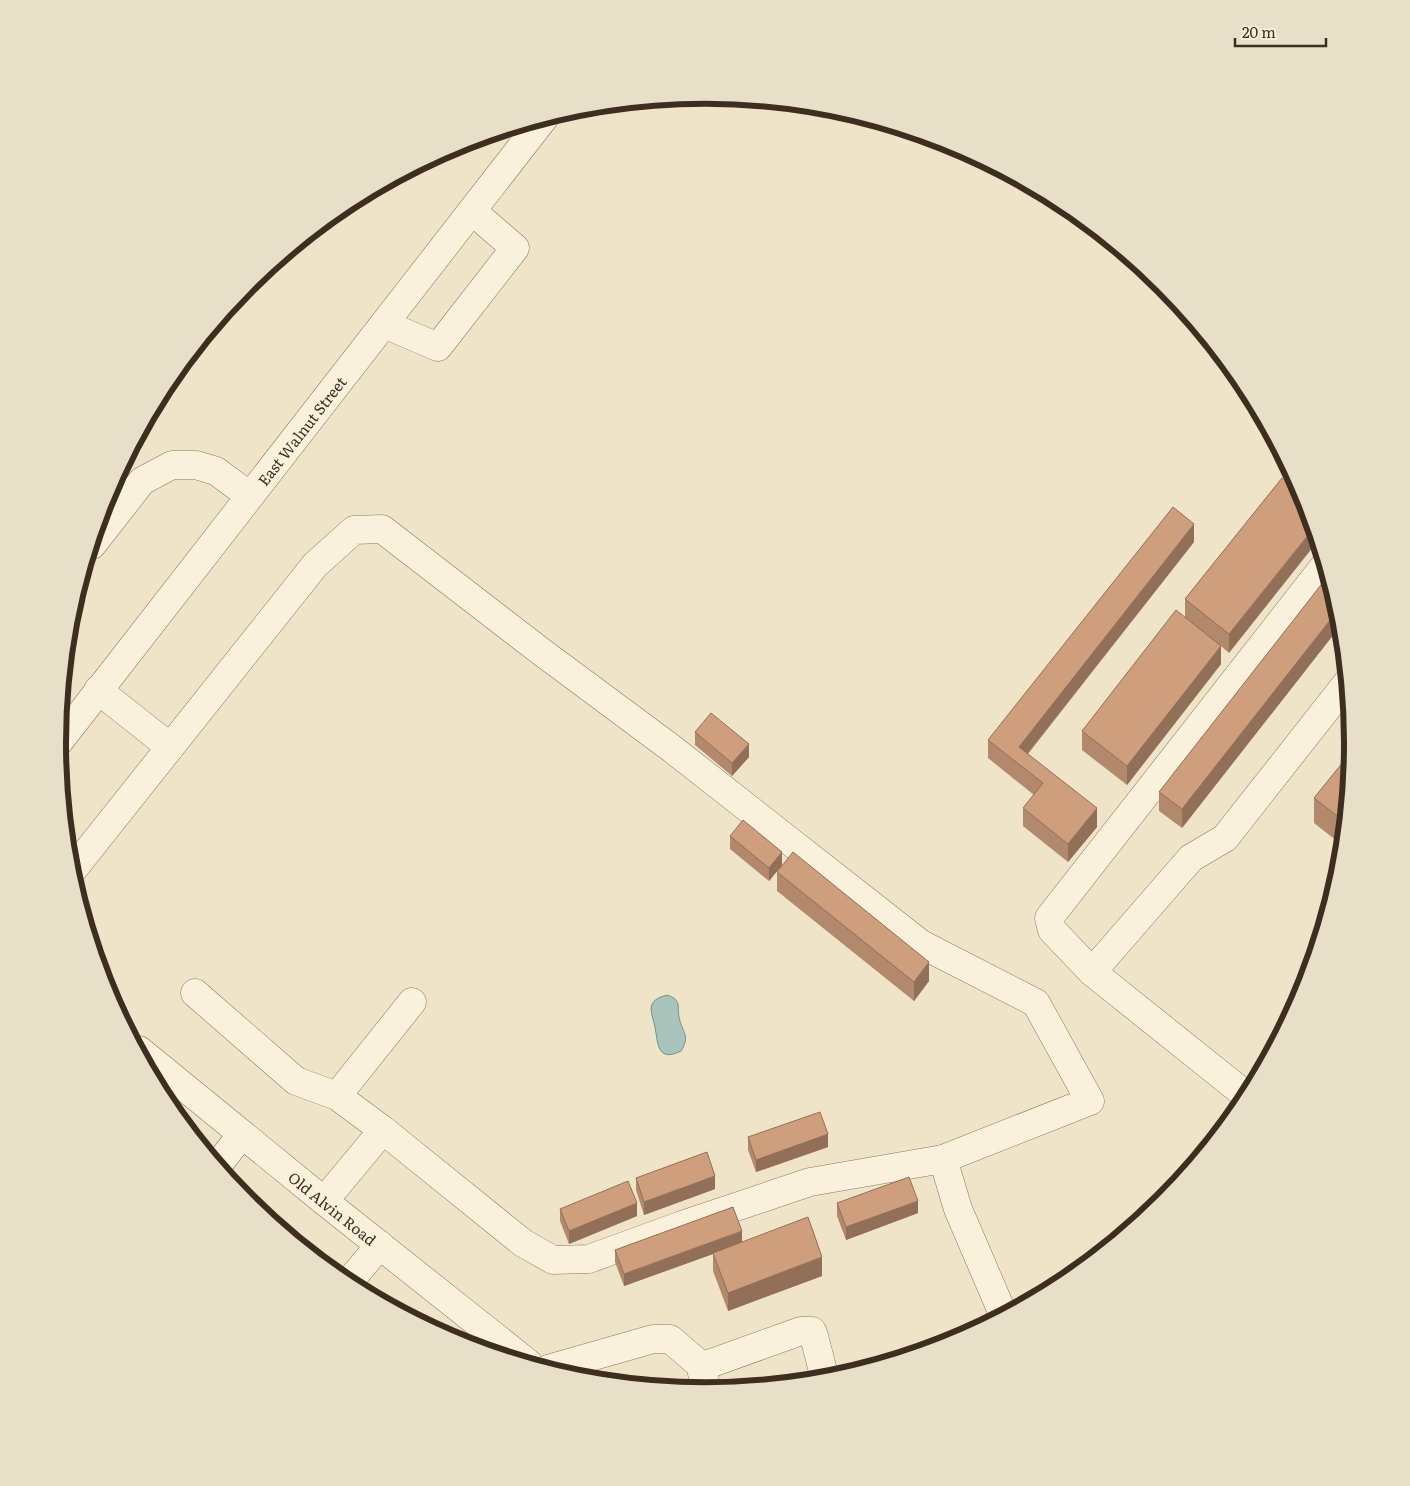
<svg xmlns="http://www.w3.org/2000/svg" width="1410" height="1486" viewBox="0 0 1410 1486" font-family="Literata,serif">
<rect width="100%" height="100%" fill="#f0e4c8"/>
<!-- water -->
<path fill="#a9c4bc" stroke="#6f938a" d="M667 995C682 1000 677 1006 679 1017 682 1033 691 1035 681 1051 657 1063 658 1043 655 1027 651 1010 645 1001 667 995Z"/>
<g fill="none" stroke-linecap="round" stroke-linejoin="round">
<defs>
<g id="minor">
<path d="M384 324 438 347 515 248 472 211"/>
<path d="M92 545 142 481 172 465H196L216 471 250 496"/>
<path d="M98 690 170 747"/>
<path id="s1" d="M58 743 544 118"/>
<path d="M71 872 315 565 354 530 382 529 539 650 671 748 921 944 1036 1003 1090 1101 943 1159 958 1209 1003 1314"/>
<path d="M1092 972 1052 930 1049 918 1322 569"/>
<path d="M195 993 296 1081 337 1096 383 1130"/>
<path id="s2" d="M139 1050 324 1201 528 1363"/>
<path d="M337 1096 412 1002"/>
<path d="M1247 1096 1092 972 1191 858 1225 838 1347 683"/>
<path d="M218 1165 242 1134"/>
<path d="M324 1201 383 1130 523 1243 553 1260 589 1259 682 1225 810 1182 943 1159"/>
<path d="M348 1283 380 1245"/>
<path d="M548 1369 653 1339H670L704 1368"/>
<path d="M708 1390 702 1373 706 1365 801 1331H812L814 1336 825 1379"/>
</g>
</defs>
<!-- minor casing -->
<use href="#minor" stroke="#8d765c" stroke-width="29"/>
<!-- minor -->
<use href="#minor" stroke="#faf1dc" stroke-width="28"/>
</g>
<!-- wall -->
<path fill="#b2896c" d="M1282 478 1229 653 1221 646V664L1127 785 1082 750V731L1185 617V599Z
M1194 542 1028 754 1097 827 1068 862 1023 826V808L1034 795 988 758V740Z
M1340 617 1341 625 1182 828 1159 811V792Z
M1349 710 1352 738 1343 731V718Z
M695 732 749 757 732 776 695 745Z
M1352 751 1342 845 1314 823V798Z
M730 836 782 865 769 881 730 849Z
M777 872 929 981 914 1001 777 891Z
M748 1137 828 1147 756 1172 748 1150Z
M636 1178 715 1189 644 1215 636 1190Z
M837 1203 918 1213 846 1240 837 1216Z
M560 1209 637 1216 569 1244 560 1221Z
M742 1242 822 1276 728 1311 713 1271V1254L624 1286 615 1262V1250Z"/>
<!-- shaded-wall -->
<path fill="#916f58" d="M1194 524V542L1019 764V747Z
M1313 529 1317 542 1229 653V634Z
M1338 610 1340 617 1341 625 1182 828V809Z
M1221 646V664L1127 785V766Z
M749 744V757L732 776V763Z
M1097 808V827L1068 862V844Z
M782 852V865L769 881V868Z
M929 962V981L914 1001V982Z
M828 1134V1147L756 1172V1160Z
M715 1176V1189L644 1215V1202Z
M918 1201V1213L846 1240V1227Z
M637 1203V1216L569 1244V1231Z
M742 1231V1244L713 1253V1254L624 1286V1274Z
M822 1257V1276L728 1311V1293Z"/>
<!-- building -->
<path fill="#cf9f7d" stroke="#916f58" d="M1282 478 1303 495 1313 529 1229 634 1185 599Z
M1173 507 1194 524 1019 747 1097 808 1068 844 1023 808 1043 783 988 740Z
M1328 576 1338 610 1182 809 1159 792Z
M1176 610 1221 646 1127 766 1082 731Z
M1349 710 1351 724 1343 718Z
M711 713 749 744 732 763 695 732Z
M1352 751 1345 822 1314 798Z
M743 820 782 852 769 868 730 836Z
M793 852 929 962 914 982 777 872Z
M820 1112 828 1134 756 1160 748 1137Z
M707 1152 715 1176 644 1202 636 1178Z
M909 1177 918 1201 846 1227 837 1203Z
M628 1181 637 1203 569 1231 560 1209Z
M733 1207 742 1231 624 1274 615 1250Z
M808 1217 822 1257 728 1293 713 1253Z"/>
<g text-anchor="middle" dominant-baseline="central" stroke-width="4.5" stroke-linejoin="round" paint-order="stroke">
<!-- street labels -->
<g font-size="15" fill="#3d2e20" stroke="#f7eed8">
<text stroke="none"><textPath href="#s1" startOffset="396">East Walnut Street</textPath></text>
<text stroke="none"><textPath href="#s2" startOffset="250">Old Alvin Road</textPath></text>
</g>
</g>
<!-- crop -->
<path d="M0 0H1410V1486H0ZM66 743a639 639 0 1 1 1278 0a639 639 0 1 1-1278 0Z" fill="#e8dfc9" fill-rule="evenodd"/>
<path fill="none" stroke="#3d2e20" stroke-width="6" d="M66 743a639 639 0 1 1 1278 0a639 639 0 1 1-1278 0Z"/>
<!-- scale -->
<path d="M1235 38v8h91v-8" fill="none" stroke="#3d2e20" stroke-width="2.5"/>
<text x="1242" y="38" font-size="15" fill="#3d2e20" stroke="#f7eed8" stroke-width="4" paint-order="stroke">20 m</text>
</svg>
